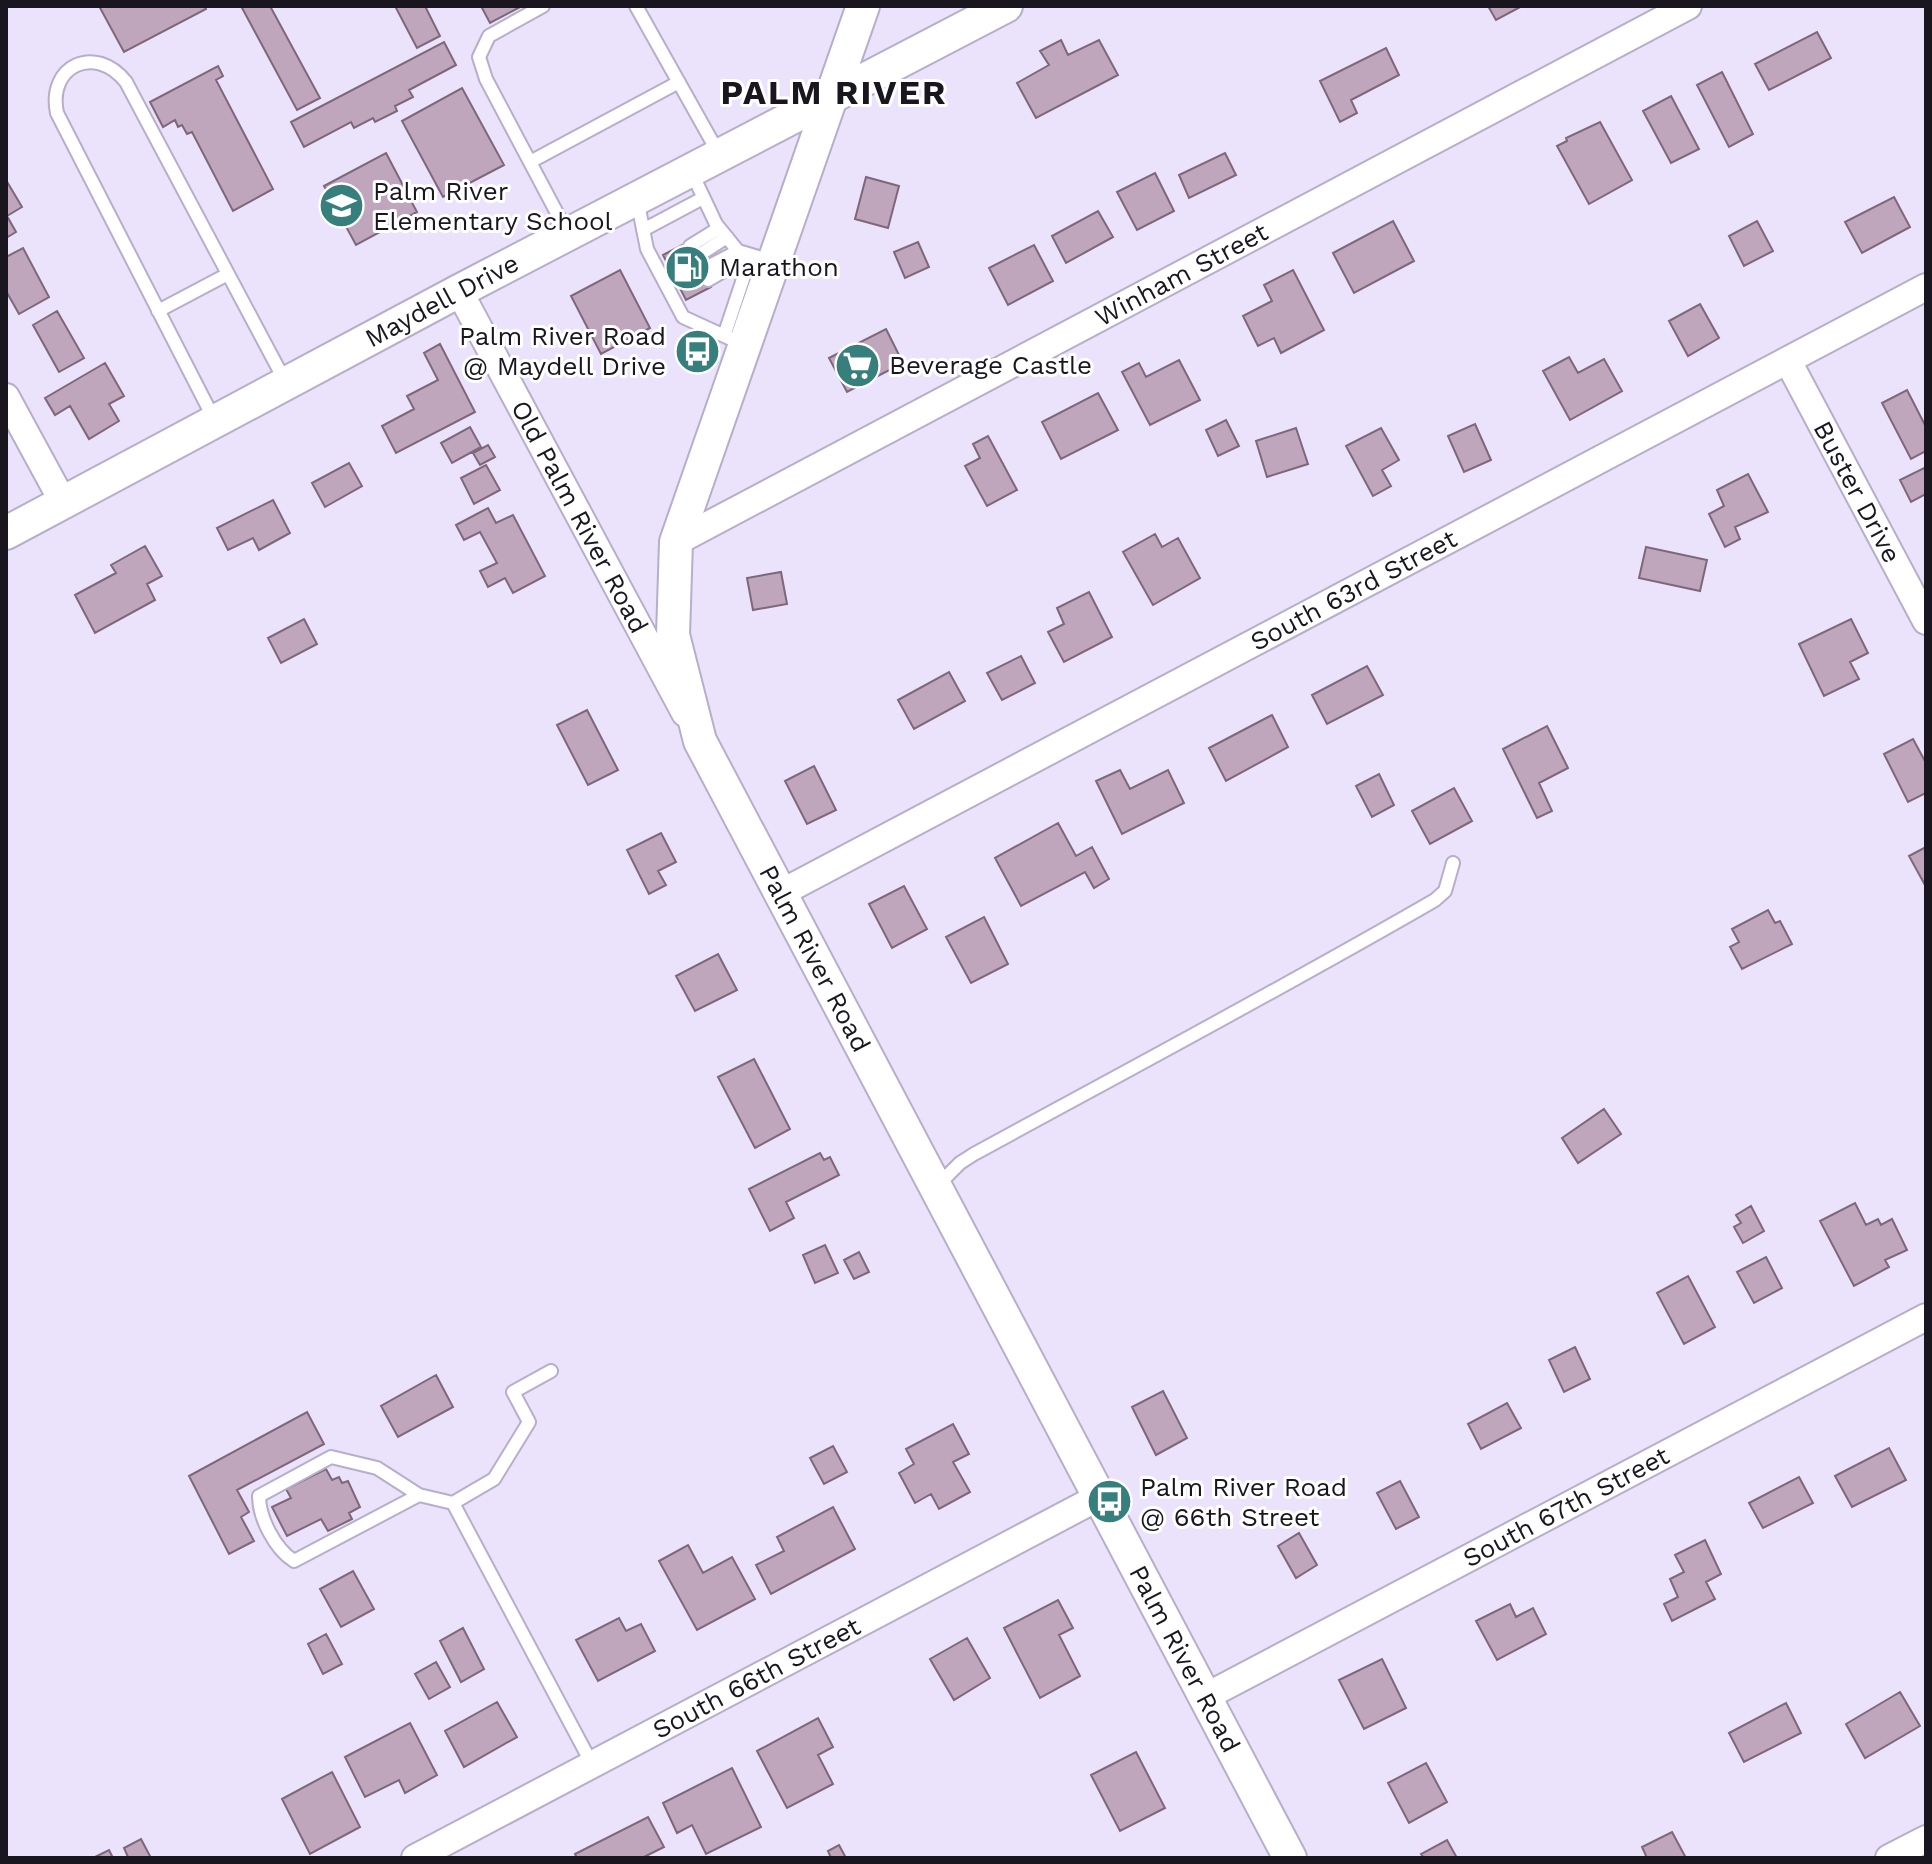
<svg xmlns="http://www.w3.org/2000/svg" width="1932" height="1864" viewBox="0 0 1932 1864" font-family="'Work Sans',sans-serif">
<rect width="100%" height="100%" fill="#ebe3fb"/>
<!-- building -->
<path fill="#bfa6bc" stroke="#7d677a" stroke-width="2" d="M99 6H205L206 9 124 52Z
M241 6H270L320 98 297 110Z
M395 6H425L440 36 417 48Z
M481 6H522L490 23Z
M1488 6H1522L1496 20Z
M1817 32 1831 58 1769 90 1755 64Z
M1061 40 1068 55 1099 40 1118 75 1036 118 1017 83 1049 65 1040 51Z
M444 42 456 65 409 90 413 97 395 106 397 111 375 122 373 118 354 128 351 122 304 147 291 122Z
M1386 48 1399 75 1351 100 1357 113 1340 122 1320 81Z
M218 66 223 76 216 80 273 189 233 211 192 132 187 134 182 125 178 127 175 120 163 127 150 102Z
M1722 72 1753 134 1729 147 1697 85Z
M462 88 504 165 443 197 402 121Z
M1671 96 1699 149 1671 163 1643 111Z
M1600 122 1632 180 1589 204 1557 146 1567 141 1566 138Z
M386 153 417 212 356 245 324 186Z
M1225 153 1236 175 1189 198 1179 175Z
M1155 173 1174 211 1137 230 1117 192Z
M866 177 899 186 888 228 855 219Z
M6 180 22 207 7 216 16 232 6 238Z
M1894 197 1910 227 1862 253 1845 222Z
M1098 211 1113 237 1066 263 1052 236Z
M1393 221 1414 261 1354 293 1333 253Z
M1757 221 1773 251 1744 266 1729 236Z
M688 242 711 287 686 300 663 255Z
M918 242 929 267 905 278 894 252Z
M1034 245 1053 281 1008 305 989 268Z
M23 248 49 297 19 314 6 291V257Z
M620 270 650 328 601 354 571 296Z
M1293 270 1324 330 1281 353 1274 338 1258 346 1243 316 1272 301 1264 285Z
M1700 304 1719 338 1688 356 1669 321Z
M57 311 84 358 59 372 33 325Z
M886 329 903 363 847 392 829 358Z
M440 344 475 412 396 453 382 426 414 409 407 396 438 380 424 353Z
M1569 357 1578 373 1604 359 1622 391 1570 420 1543 371Z
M1179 360 1200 400 1150 425 1122 372 1139 363 1146 377Z
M105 363 124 396 109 404 119 421 89 439 70 406 55 415 45 398Z
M1907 390 1926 427V451L1911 459 1882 403Z
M1098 393 1118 430 1061 459 1042 422Z
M1226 420 1239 446 1218 456 1206 430Z
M1475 424 1491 460 1464 472 1448 436Z
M470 427 481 447 452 463 441 443Z
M1296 428 1308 464 1267 477 1256 441Z
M1381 428 1399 460 1382 470 1391 486 1373 496 1346 446Z
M988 436 1017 490 987 506 965 466 980 458 973 444Z
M488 445 495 457 480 465 473 453Z
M349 463 362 486 325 507 312 483Z
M486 465 500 490 474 504 461 478Z
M1926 467V494L1911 502 1900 480Z
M1748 474 1768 512 1735 527 1740 539 1725 547 1709 514 1724 506 1717 490Z
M273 500 290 533 259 550 253 538 228 550 217 528Z
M488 508 496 523 513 515 545 576 513 593 505 578 488 587 480 571 497 563 480 532 464 540 456 525Z
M1155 534 1162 547 1178 538 1200 578 1153 605 1123 552Z
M145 546 162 576 147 584 155 600 95 633 75 595 116 573 111 565Z
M1646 547 1707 560 1700 591 1639 578Z
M781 572 787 604 753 610 747 578Z
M1089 592 1112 637 1064 662 1048 632 1064 624 1057 608Z
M304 619 317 644 281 663 268 638Z
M1851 619 1868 653 1850 662 1859 679 1824 696 1799 644Z
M1021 656 1035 683 1002 700 987 673Z
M1367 666 1383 695 1327 724 1312 695Z
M949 672 965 701 914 729 898 700Z
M587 710 618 770 588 785 557 725Z
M1272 715 1288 747 1226 781 1209 748Z
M1547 726 1568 768 1539 783 1552 811 1537 818 1503 749Z
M1913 739 1926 763V793L1908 802 1884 754Z
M814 766 836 810 807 824 785 781Z
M1120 770 1130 789 1168 770 1184 803 1122 834 1096 781Z
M1379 774 1394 805 1372 817 1356 786Z
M1454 788 1472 821 1430 844 1412 811Z
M1058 823 1076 856 1092 847 1109 879 1094 888 1085 872 1021 906 995 858Z
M661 833 676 862 658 871 666 885 649 894 627 850Z
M1926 847V884L1925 885 1909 856Z
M904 886 927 929 892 948 869 904Z
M1768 910 1775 923 1780 921 1792 944 1742 969 1730 947 1739 942 1732 929Z
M984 917 1008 964 971 983 946 937Z
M718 954 737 990 695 1011 676 976Z
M754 1059 790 1129 755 1148 718 1077Z
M1604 1109 1621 1134 1578 1163 1562 1138Z
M820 1153 824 1160 830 1157 839 1175 786 1202 794 1218 770 1231 749 1189Z
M1855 1203 1866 1225 1878 1219 1881 1225 1892 1219 1907 1250 1885 1260 1889 1267 1854 1286 1820 1221Z
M1751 1206 1764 1231 1743 1243 1734 1227 1741 1223 1736 1215Z
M825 1245 838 1273 815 1283 803 1255Z
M859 1252 869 1272 854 1279 844 1260Z
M1766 1257 1782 1288 1754 1303 1737 1272Z
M1688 1276 1715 1327 1684 1344 1657 1293Z
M1575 1347 1590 1379 1564 1392 1549 1360Z
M436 1375 453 1407 398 1437 381 1406Z
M1163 1391 1187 1438 1156 1455 1132 1407Z
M1507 1403 1521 1428 1481 1449 1468 1424Z
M307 1412 324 1444 237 1490 249 1512 241 1517 254 1541 229 1554 189 1476Z
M953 1424 969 1454 953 1462 970 1492 939 1509 931 1494 915 1503 899 1473 914 1464 906 1449Z
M833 1446 847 1472 824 1484 810 1458Z
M1889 1448 1906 1480 1852 1507 1835 1476Z
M326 1469 332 1480 339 1477 342 1483 348 1481 360 1507 349 1513 352 1519 328 1531 321 1519 287 1536 272 1507 291 1498 286 1489Z
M1799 1477 1813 1503 1763 1528 1749 1503Z
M1400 1481 1419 1517 1396 1529 1377 1493Z
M833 1507 855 1549 771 1594 756 1565 784 1551 777 1537Z
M1299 1533 1317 1565 1296 1578 1278 1546Z
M1705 1540 1721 1574 1706 1582 1715 1599 1672 1621 1664 1604 1678 1597 1670 1579 1684 1572 1675 1555Z
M688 1545 703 1573 732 1557 755 1599 697 1630 659 1561Z
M353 1571 374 1609 341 1627 320 1589Z
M1058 1600 1073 1628 1059 1635 1080 1676 1040 1698 1004 1628Z
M1510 1604 1516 1617 1533 1608 1546 1634 1497 1660 1476 1621Z
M619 1618 626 1631 641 1624 655 1651 598 1681 576 1640Z
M463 1628 484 1669 461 1682 440 1641Z
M326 1634 342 1664 323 1674 308 1644Z
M967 1638 990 1678 954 1700 930 1659Z
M1382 1659 1406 1708 1364 1729 1339 1680Z
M436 1662 450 1687 429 1699 415 1674Z
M1900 1692 1920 1726 1865 1758 1846 1724Z
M497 1702 517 1737 464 1767 445 1731Z
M1786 1703 1801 1733 1744 1762 1729 1733Z
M818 1718 833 1747 818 1755 833 1784 787 1808 757 1751Z
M410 1723 437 1775 405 1793 399 1780 365 1797 345 1757Z
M1136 1752 1165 1808 1120 1831 1091 1775Z
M1426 1763 1447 1802 1409 1823 1388 1783Z
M732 1768 761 1827 706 1854 692 1825 677 1833 663 1803Z
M332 1772 360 1827 310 1854 282 1799Z
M648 1817 664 1847 642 1858H577L575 1854Z
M1672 1832 1686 1858H1647L1642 1847Z
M141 1839 151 1858H125L128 1857 124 1848Z
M1447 1840 1457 1858H1424L1421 1854Z
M839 1845 846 1858H831L828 1851Z
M109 1850 113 1858H93Z"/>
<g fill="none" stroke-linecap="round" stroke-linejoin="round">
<defs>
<path id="service" d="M543 6 489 36 479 57 486 79 567 232
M636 6 719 154
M530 162 679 82
M691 171 716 224 738 251 772 261
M637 199 647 249 683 317 742 344
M643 230 703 198
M690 246 719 228
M696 257 727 237
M702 270 738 251
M708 280 751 255
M158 311 228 274
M724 336 751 255
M215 421 57 113C47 66 95 43 126 82L286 383
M938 1185 960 1163 974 1154C1128 1070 1283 988 1435 900L1445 891 1453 863
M419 1495 377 1468 331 1457 259 1496C259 1518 275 1549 294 1561L419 1495 453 1503 592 1764
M453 1503 494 1479 529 1422 513 1392 551 1371"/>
<g id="minor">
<path id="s1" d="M459 291 685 713"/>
<path id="s2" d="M1788 361 1926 621"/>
<path d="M6 397 63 502"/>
<path id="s3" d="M676 542 1688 6"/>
<path id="s4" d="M779 894 1926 287"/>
<path id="s5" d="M1205 1697 1926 1317"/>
<path id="s6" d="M415 1858 1099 1497"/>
<path d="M1889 1858 1926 1839"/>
</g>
<g id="tertiary">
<path id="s7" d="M863 6 676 542 673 635 700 741 1290 1858"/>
<path id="s8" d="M6 533 459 291 1006 6"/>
</g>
</defs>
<!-- service casing -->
<use href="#service" stroke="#b7aeca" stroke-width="16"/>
<!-- minor casing -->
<use href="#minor" stroke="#b7aeca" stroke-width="30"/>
<!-- tertiary casing -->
<use href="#tertiary" stroke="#b7aeca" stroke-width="36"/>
<!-- service -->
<use href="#service" stroke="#fff" stroke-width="12"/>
<!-- minor -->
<use href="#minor" stroke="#fff" stroke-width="26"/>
<!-- tertiary -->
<use href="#tertiary" stroke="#fff" stroke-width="32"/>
</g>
<!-- icons -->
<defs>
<symbol id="school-disc" viewBox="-11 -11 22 22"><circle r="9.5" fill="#367f7d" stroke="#fff"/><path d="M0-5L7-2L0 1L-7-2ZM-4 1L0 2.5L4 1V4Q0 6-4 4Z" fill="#fff"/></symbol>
<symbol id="fuel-disc" viewBox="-11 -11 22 22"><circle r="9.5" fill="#367f7d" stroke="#fff"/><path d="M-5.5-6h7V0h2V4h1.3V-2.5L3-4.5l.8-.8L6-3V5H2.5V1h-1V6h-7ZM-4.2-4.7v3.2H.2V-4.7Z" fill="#fff"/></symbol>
<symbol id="bus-disc" viewBox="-11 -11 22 22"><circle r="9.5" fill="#367f7d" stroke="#fff"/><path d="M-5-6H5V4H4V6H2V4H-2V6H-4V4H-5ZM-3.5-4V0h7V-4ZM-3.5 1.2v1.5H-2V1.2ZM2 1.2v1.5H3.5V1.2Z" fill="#fff"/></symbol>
<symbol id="supermarket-disc" viewBox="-11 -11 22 22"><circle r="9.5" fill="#367f7d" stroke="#fff"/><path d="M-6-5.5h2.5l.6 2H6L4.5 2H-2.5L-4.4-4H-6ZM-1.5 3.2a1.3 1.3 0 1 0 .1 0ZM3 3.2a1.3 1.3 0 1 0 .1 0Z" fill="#fff"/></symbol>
</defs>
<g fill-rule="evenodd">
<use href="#school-disc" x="316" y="180" width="51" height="51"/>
<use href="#fuel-disc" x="662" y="242" width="51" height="51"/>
<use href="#bus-disc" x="672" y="326" width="51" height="51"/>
<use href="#supermarket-disc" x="832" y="340" width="51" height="51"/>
<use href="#bus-disc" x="1084" y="1476" width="51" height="51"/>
</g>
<g text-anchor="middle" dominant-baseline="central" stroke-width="6" stroke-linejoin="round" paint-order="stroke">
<!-- poi labels -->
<g font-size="26" fill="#191620" stroke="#fff" text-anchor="start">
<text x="373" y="191">Palm River<tspan x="373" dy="30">Elementary School</tspan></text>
<text x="719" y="267">Marathon</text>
<text x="666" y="336" text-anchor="end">Palm River Road<tspan x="666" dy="30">@ Maydell Drive</tspan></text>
<text x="889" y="365">Beverage Castle</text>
<text x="1140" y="1487">Palm River Road<tspan x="1140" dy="30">@ 66th Street</tspan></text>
</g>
<!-- street labels -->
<g font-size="26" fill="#191620" stroke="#fff">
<text stroke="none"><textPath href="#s3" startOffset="572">Winham Street</textPath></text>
<text stroke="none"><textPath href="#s8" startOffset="494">Maydell Drive</textPath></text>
<text stroke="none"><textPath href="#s2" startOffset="148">Buster Drive</textPath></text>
<text stroke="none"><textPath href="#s1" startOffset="256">Old Palm River Road</textPath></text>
<text stroke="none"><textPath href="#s4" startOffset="650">South 63rd Street</textPath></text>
<text stroke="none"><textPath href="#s7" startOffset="1016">Palm River Road</textPath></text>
<text stroke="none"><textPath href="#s5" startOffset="408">South 67th Street</textPath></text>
<text stroke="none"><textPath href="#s7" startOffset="1808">Palm River Road</textPath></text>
<text stroke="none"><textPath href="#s6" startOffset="386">South 66th Street</textPath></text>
</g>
<!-- district labels -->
<g font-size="34" font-weight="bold" letter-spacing="2" fill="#191620" stroke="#fff">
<text x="834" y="92">PALM RIVER</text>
</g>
</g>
<!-- border -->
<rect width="1932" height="1864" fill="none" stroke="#191620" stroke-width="16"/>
</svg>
